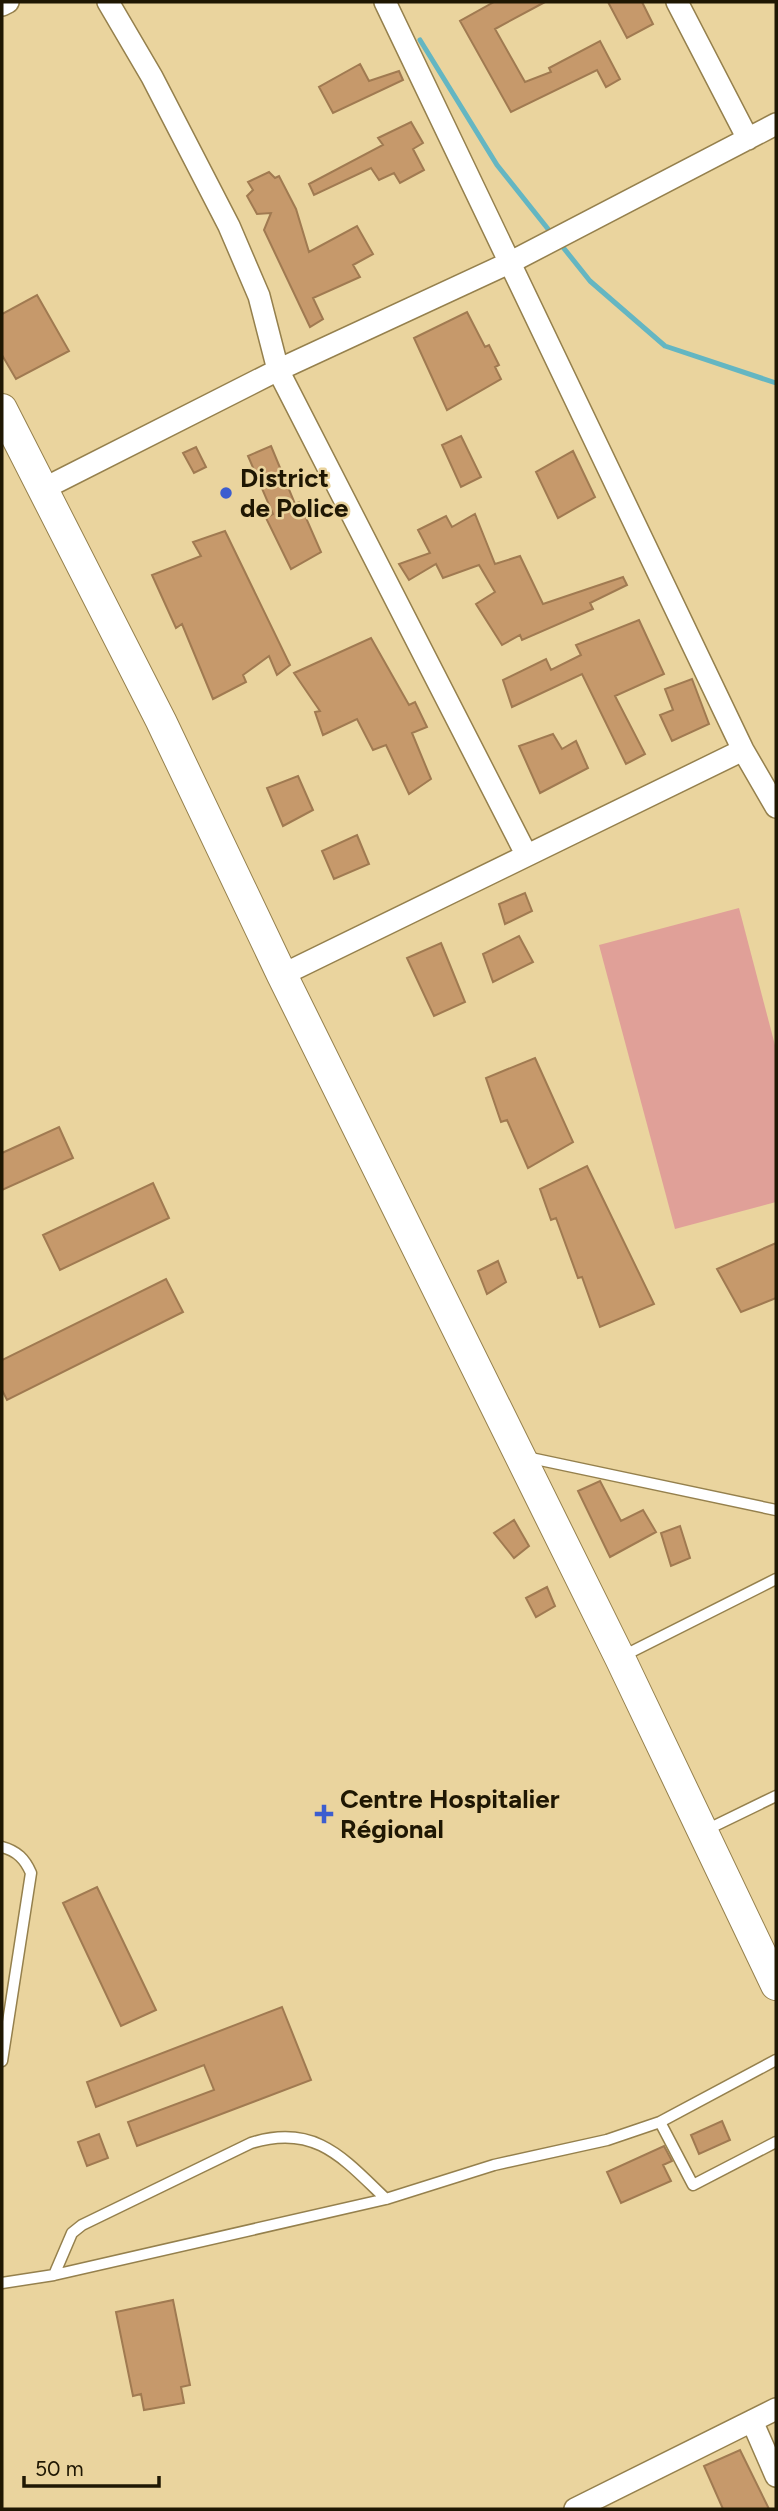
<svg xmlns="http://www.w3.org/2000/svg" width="778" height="2511" viewBox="0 0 778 2511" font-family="Figtree,sans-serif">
<rect width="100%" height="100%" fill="#ead49e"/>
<!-- green -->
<path fill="#e0a098" d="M739 908 776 1049V1202L675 1229 599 945Z"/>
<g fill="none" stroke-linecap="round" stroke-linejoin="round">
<!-- stream -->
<path stroke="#64b6c2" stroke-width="5" d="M420 40 497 165 552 234
M558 241 590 281 665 346 776 383"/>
</g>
<!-- building -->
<path fill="#c6996b" stroke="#a07a51" stroke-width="2" d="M494 2H545L495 29 525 82 551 72 549 68 600 41 620 79 606 87 597 70 511 112 460 21Z
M608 2H642L653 24 627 38Z
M360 64 369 81 399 71 403 80 333 113 319 87Z
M411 122 423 143 413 149 424 170 400 183 394 173 379 180 371 168 314 195 309 184 383 145 378 138Z
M269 172 275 178 279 176 296 209 309 252 357 226 373 254 353 265 360 277 313 298 323 319 310 327 264 230 271 213 257 214 247 196 253 190 248 182Z
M37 295 69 351 16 379 2 355V314Z
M467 312 485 347 489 345 499 365 495 367 501 379 447 410 414 338Z
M461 436 481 477 461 487 442 445Z
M271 446 295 504 299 502 321 552 291 569 266 518 273 514 248 456Z
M196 447 206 467 194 473 183 453Z
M573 451 595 497 558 518 536 472Z
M475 514 495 564 520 556 543 604 623 577 627 585 590 603 593 609 522 640 520 635 502 645 476 604 495 592 479 565 443 578 436 564 409 580 399 564 430 553 418 530 446 516 452 527Z
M225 531 290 665 277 675 269 656 243 675 246 682 213 699 182 624 176 628 152 575 201 556 193 542Z
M639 620 664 674 615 696 645 754 626 764 582 674 512 707 503 680 546 659 551 670 581 655 576 645Z
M371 638 409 705 415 702 427 727 412 733 431 779 409 794 386 745 373 750 357 719 323 735 315 712 320 711 294 673Z
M692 679 709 724 672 741 660 715 673 710 665 689Z
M553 734 562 749 576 741 588 768 540 793 519 746Z
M298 776 313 810 283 826 267 788Z
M357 835 369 864 334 879 322 851Z
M525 893 532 911 505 924 499 904Z
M519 936 533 962 493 982 483 954Z
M441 943 465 1002 434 1016 407 958Z
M535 1058 573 1142 528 1168 507 1120 501 1122 486 1078Z
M59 1127 73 1158 2 1190V1153Z
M587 1166 654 1304 600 1327 582 1277 578 1278 556 1218 551 1220 540 1189Z
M153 1183 169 1218 60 1270 43 1235Z
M776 1243V1298L741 1312 717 1269Z
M498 1261 506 1282 487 1294 478 1271Z
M166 1279 183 1312 7 1400 2 1390V1360Z
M600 1481 621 1521 643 1510 656 1532 610 1557 578 1491Z
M514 1520 529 1546 514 1558 494 1533Z
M680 1526 690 1558 671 1566 661 1533Z
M547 1587 555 1606 536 1617 526 1598Z
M97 1887 156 2010 121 2026 63 1903Z
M282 2007 311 2080 137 2146 128 2122 214 2090 204 2065 96 2107 87 2082Z
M722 2121 730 2140 699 2154 691 2135Z
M99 2134 108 2158 87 2166 78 2142Z
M664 2146 672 2161 663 2165 671 2181 621 2203 607 2172Z
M173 2300 190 2385 181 2387 184 2403 144 2410 141 2394 133 2396 116 2312Z
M740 2450 769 2509H723L704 2466Z"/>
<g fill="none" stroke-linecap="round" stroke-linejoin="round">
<defs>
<path id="lane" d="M526 1457 776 1510
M623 1656 776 1579
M704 1831 776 1796
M2 1847C17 1851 25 1859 31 1873L2 2061
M776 2060 660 2122 693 2185 776 2142
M54 2275 72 2233 82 2225 251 2143C315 2123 343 2158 386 2199
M2 2283 54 2275 386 2199 494 2165 607 2140 660 2122"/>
<path id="street" d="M108 2 152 77 229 226 259 296 278 370 526 854
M385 2 743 750 776 807
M677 2 748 139
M2 5 8 2
M43 489 278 370 511 262 776 124
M282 975 743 750
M752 2421 776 2476
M575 2509 776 2409"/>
<path id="secondary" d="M2 409 161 721 282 975 620 1658 776 1985"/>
</defs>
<!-- lane casing -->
<use href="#lane" stroke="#95804d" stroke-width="13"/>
<!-- street casing -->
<use href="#street" stroke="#95804d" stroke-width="24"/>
<!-- secondary casing -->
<use href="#secondary" stroke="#95804d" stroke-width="32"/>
<!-- lane -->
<use href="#lane" stroke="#fff" stroke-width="10"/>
<!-- street -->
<use href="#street" stroke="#fff" stroke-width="21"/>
<!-- secondary -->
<use href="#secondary" stroke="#fff" stroke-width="30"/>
</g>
<!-- markers -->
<g fill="#3c5dcf" stroke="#ead49e" stroke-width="2.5">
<circle cx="226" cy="493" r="7"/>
<path d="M320.5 1803.5h7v7h7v7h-7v7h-7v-7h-7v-7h7z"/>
</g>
<g text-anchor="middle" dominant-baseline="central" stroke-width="5" stroke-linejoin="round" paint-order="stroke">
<!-- poi labels -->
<g font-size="26" font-weight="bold" fill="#1f1703" stroke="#ead49e" text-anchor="start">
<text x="240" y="478">District<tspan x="240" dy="30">de Police</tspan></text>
<text x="340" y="1799">Centre Hospitalier<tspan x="340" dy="30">Régional</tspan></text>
</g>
</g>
<!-- border -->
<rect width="778" height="2511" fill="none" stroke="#1f1703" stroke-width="7"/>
<!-- scale -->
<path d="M24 2476v10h135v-10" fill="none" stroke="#1f1703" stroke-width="3.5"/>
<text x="35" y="2476" font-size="21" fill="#1f1703" stroke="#ead49e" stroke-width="5" paint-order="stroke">50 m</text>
</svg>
